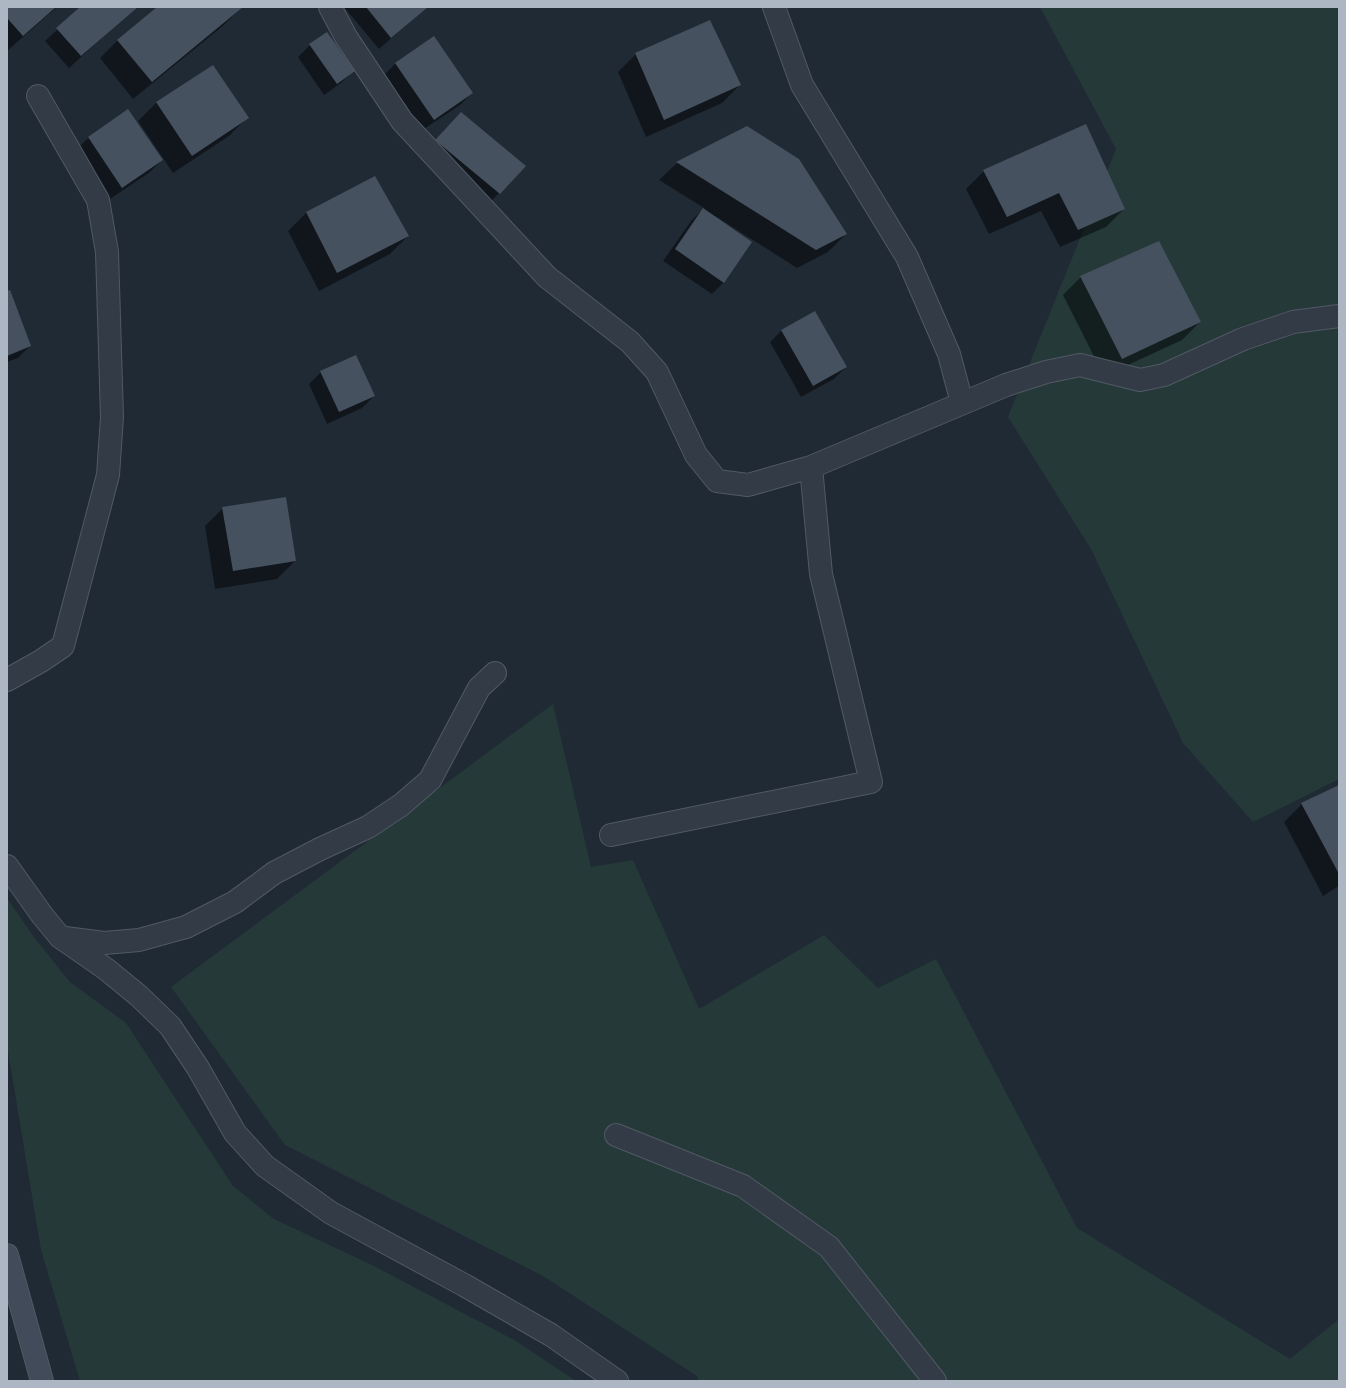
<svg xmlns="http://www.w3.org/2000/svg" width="1346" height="1388" viewBox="0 0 1346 1388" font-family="'Nunito Sans',sans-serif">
<rect width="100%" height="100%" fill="#202a35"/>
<!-- green -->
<path fill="#253939" d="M1040 7H1339V779L1253 822 1183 743 1091 549 1008 417 1116 149Z
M553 704 591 867 633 860 699 1009 824 935 878 988 936 959 1077 1228 1290 1359 1339 1319V1381H699L697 1376 543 1276 285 1145 171 987Z
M7 898 33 936 70 982 126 1023 233 1186 274 1219 372 1265 516 1341 576 1381H80L41 1250 7 1045Z"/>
<!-- shadow -->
<path fill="#0007" d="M7 7H57L7 51Z
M82 7H136L69 68 45 41Z
M159 7H242L224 25 133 99 100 58 118 40Z
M344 7H427L379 49Z
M434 38 472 93 460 105 421 131 383 76 395 64Z
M310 45 353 71 341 83 324 95 298 57Z
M636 54 740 85 722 103 646 137 618 72Z
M212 66 247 118 229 136 173 173 138 121 156 103Z
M128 111 162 160 150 172 110 199 76 150 88 138Z
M449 125 499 193 487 205 423 152Z
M747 127 846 234 828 252 797 268 715 216 724 282 712 294 663 261 691 221 704 208 659 180 677 163Z
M984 171 1124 209 1106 227 1060 247 1041 211 989 234 966 189Z
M375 178 408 236 390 254 319 291 288 231 306 213Z
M1081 277 1200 322 1182 340 1104 376 1063 295Z
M7 292 30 346 18 358 7 362Z
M782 330 846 367 834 379 801 397 770 342Z
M321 372 374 396 362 408 327 424 309 384Z
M223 508 295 561 277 579 215 589 205 526Z
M1339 786V886L1323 896 1284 822 1302 804Z"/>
<!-- building -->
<path fill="#46515f" d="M7 7H56L23 36 7 18Z
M80 7H138L81 56 56 28Z
M157 7H243L152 82 117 40Z
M366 7H428L391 38Z
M710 20 741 85 664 120 635 53Z
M327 32 355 71 337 84 309 44Z
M434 36 473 93 434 120 395 63Z
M213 65 249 118 192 156 156 102Z
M128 109 163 160 122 188 88 137Z
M461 112 526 166 500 194 435 140Z
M1086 124 1125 209 1078 230 1059 193 1007 217 983 170Z
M747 126 799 159 847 234 816 250 676 162Z
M375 176 409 236 337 273 306 212Z
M703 208 752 242 724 283 675 249Z
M1159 241 1201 322 1122 359 1080 276Z
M10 290 31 346 7 356V291Z
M815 311 847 367 813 386 781 330Z
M356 355 375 396 339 412 320 371Z
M286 497 296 561 233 571 222 507Z
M1339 785V874L1301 803Z"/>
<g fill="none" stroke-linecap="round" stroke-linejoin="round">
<defs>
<path id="minor" d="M330 7 346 37 402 121 547 277 630 342 657 372 696 455 717 481 748 485 811 467 1006 385 1046 372 1080 365 1140 380 1164 375 1243 339 1293 322 1339 316
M774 7 802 85 907 257 949 354 962 403
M7 680 41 661 63 646 108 475 112 417 107 252 98 200 38 96
M611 835 871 782 821 574 811 467
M7 866 42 915 60 937 106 969 139 996 170 1026 198 1068 235 1133 265 1166 331 1213 464 1285 551 1335 617 1381
M65 938 104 943 139 940 186 927 235 902 274 873 320 849 368 827 401 805 430 780 479 688 495 673
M616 1135 743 1186 829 1247 935 1381"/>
<path id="secondary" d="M7 1255 42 1381"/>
</defs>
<!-- minor casing -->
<use href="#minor" stroke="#515964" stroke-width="24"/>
<!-- secondary casing -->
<use href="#secondary" stroke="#515964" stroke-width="24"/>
<!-- minor -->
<use href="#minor" stroke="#333c46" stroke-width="22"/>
<!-- secondary -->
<use href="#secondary" stroke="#424b59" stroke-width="22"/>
</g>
<!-- border -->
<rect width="1346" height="1388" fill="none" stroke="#adb6c3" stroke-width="16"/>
</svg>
